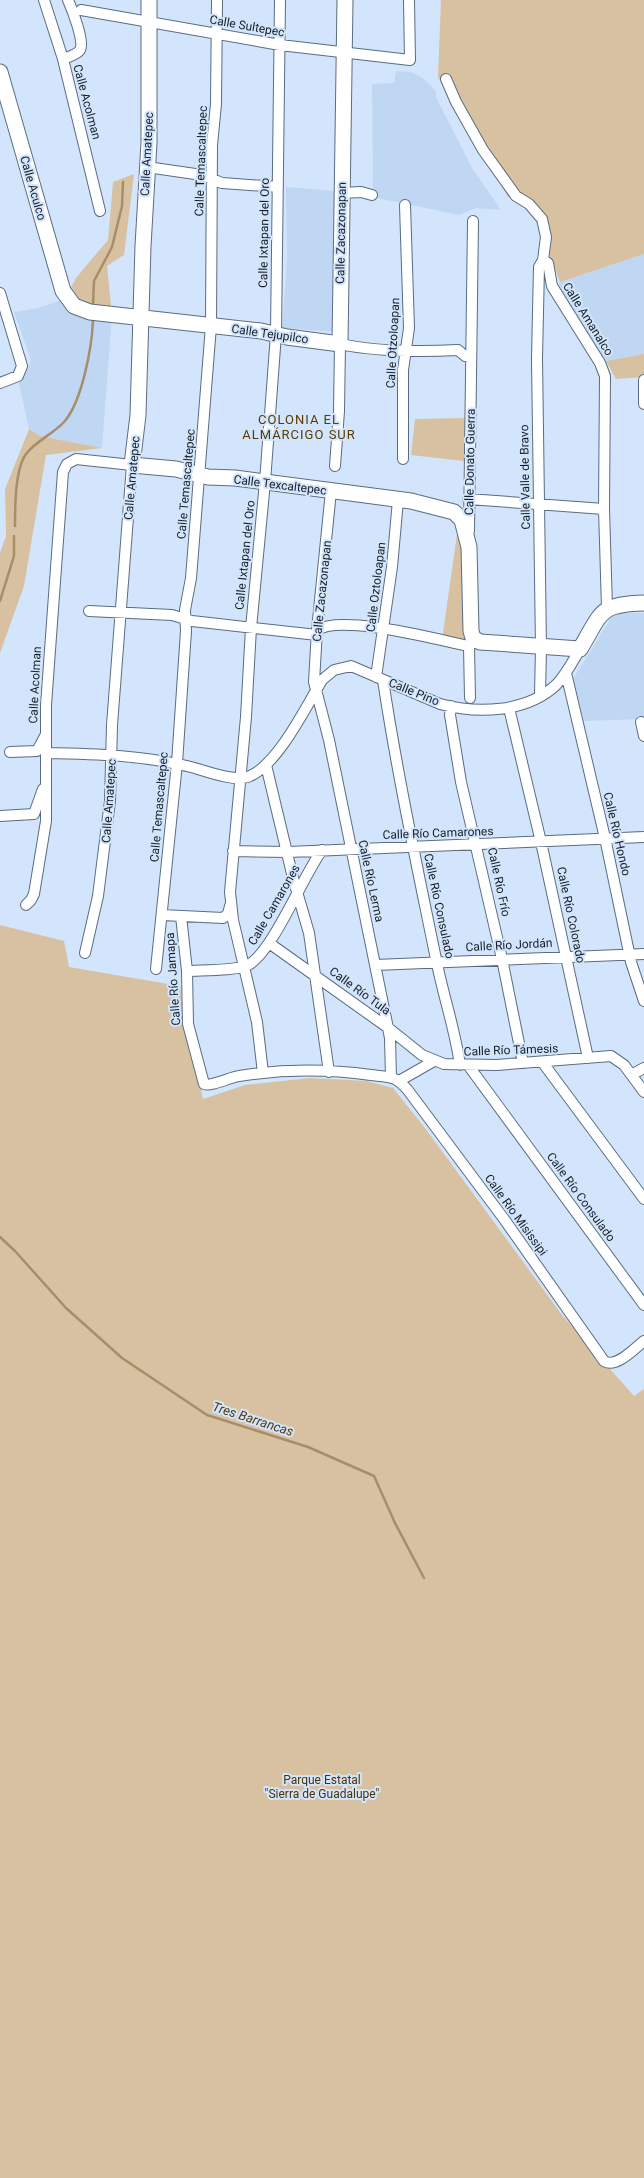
<svg xmlns="http://www.w3.org/2000/svg" width="644" height="2178" viewBox="0 0 644 2178" font-family="Roboto,sans-serif">
<rect width="100%" height="100%" fill="#d2e5fc"/>
<!-- built -->
<path fill="#bfd7f3" d="M396 71 411 72 423 78 436 91V97L472 168 501 210 476 208 459 215 373 197 372 84 394 83Z
M286 187 334 191 338 332 282 328 287 260Z
M644 254V354L606 361 557 286 560 282Z
M65 299 112 315 102 448 40 436 29 429 18 379 24 378 31 360 14 312 38 308Z
M620 613H644V719L584 721 573 679 611 618Z"/>
<!-- green -->
<path fill="#d8c1a0" d="M441 0H644V254L560 282 546 245 545 220 522 199 508 197 438 77Z
M134 174 124 255 107 266 112 315 65 299 76 278 108 240 113 182Z
M644 354V377L616 379 606 361Z
M469 418 464 461 411 455 415 419Z
M29 429 40 436 102 448 46 455 24 586 0 653V553L6 536 5 489Z
M458 527 469 556 472 649 442 640Z
M0 925 64 941 69 967 180 986 183 1013 203 1099 245 1085 310 1078 367 1081 393 1088 425 1128 562 1315 634 1396 644 1389V2178H0Z"/>
<g fill="none" stroke-linecap="round" stroke-linejoin="round">
<!-- stream -->
<path stroke="#a68e6c" stroke-width="2.5" d="M93 304 94 281 112 247 122 206 123 182
M15 526C15 507 15 469 26 454 36 441 53 434 64 422 82 402 92 347 93 320
M0 601 14 556V536
M0 1237 15 1251 66 1308 122 1358 207 1415 308 1447 374 1476 395 1523 424 1578"/>
<defs>
<path id="street" d="M44 0 63 59 100 211
M81 10 280 45 410 60 409 0
M63 59C67 57 77 55 80 50 85 42 72 9 68 0
M446 79 456 102 483 150 516 196 529 204 542 219 546 237 543 260
M147 167 202 175 222 183 278 187
M341 193 361 192 372 195
M543 260 548 263 552 286 600 363 605 376 604 509 607 608
M0 293 22 366 18 376 0 383
M644 380V404
M403 459V370L409 328 405 205
M335 466 339 411 340 344C378 352 419 352 458 350L465 356 471 357
M331 491 317 630 314 682 329 740 390 1038 391 1078
M468 499 604 509
M469 531 473 221
M89 611 172 615 192 621 317 635
M317 630C343 614 438 640 469 646
M566 673 605 838 631 962 644 1001
M376 677 392 567 398 500
M383 680C397 773 417 866 436 959 443 995 455 1029 460 1065
M540 695 541 648 537 358 539 267 543 260
M470 698 469 646 474 642
M451 706 450 715 461 782 502 959 523 1063
M509 708 541 842 588 1058
M641 722 644 736
M10 752 37 751 45 736
M46 753C95 754 143 755 191 767 206 771 236 783 250 776 278 764 306 707 322 680L334 670 351 666 440 704C477 714 526 713 556 685 566 675 573 661 580 649
M266 765 293 878 309 933 329 1072
M0 816 34 814 43 789
M233 851 288 852 644 837
M26 905 31 900 34 894 46 821V705L63 472 67 464 76 459 132 465 112 725 110 801 98 896 85 953
M162 915 223 918 228 914 230 906
M181 916 187 971 188 1024 204 1084C210 1087 231 1077 239 1076 282 1069 328 1069 371 1075 378 1076 388 1076 395 1079 399 1081 403 1085 407 1089L504 1219 604 1361C616 1369 635 1348 644 1341
M269 943 387 1027 422 1055 444 1064 496 1065 611 1056 624 1065 644 1092
M375 965 644 954
M156 969 177 763 186 631 185 610 191 578 211 326 212 145 216 104 217 0
M187 971C201 970 236 971 248 965 272 953 303 876 322 850
M543 1063 644 1199
M468 1065 644 1305
M263 1073 257 1022 233 920 230 892 246 717 251 628 265 482 276 334 280 0
M633 1074 644 1068
M399 1081 434 1061"/>
<path id="secondary" d="M149 0V143L143 246 138 415 132 465 176 469 208 477 235 478 411 501 454 512 462 520 469 547 471 631 473 638 480 642 580 649C602 613 598 604 644 603
M0 72 63 291 74 306 90 312 261 331 287 337 340 344 345 0"/>
</defs>
<!-- street casing -->
<use href="#street" stroke="#5b6c80" stroke-width="12"/>
<!-- secondary casing -->
<use href="#secondary" stroke="#5b6c80" stroke-width="17"/>
<!-- street -->
<use href="#street" stroke="#fff" stroke-width="10"/>
<!-- secondary -->
<use href="#secondary" stroke="#fff" stroke-width="15"/>
</g>
<g text-anchor="middle" dominant-baseline="central" stroke-width="4" stroke-linejoin="round" paint-order="stroke">
<!-- street labels -->
<g font-size="12" fill="#171e26" stroke="#d2e5fc">
<text transform="translate(247 26) rotate(10)">Calle Sultepec</text>
<text transform="translate(87 102) rotate(75)">Calle Acolman</text>
<text transform="translate(147 154) rotate(-87)">Calle Amatepec</text>
<text transform="translate(201 161) rotate(-88)">Calle Temascaltepec</text>
<text transform="translate(33 188) rotate(74)">Calle Aculco</text>
<text transform="translate(264 233) rotate(-89)">Calle Ixtapan del Oro</text>
<text transform="translate(341 233) rotate(-89)">Calle Zacazonapan</text>
<text transform="translate(588 319) rotate(58)">Calle Amanalco</text>
<text transform="translate(270 334) rotate(8)">Calle Tejupilco</text>
<text transform="translate(393 343) rotate(-87)">Calle Otzoloapan</text>
<text transform="translate(470 462) rotate(-89)">Calle Donato Guerra</text>
<text transform="translate(525 477) rotate(-91)">Calle Valle de Bravo</text>
<text transform="translate(132 478) rotate(-85)">Calle Amatepec</text>
<text transform="translate(186 484) rotate(-85)">Calle Temascaltepec</text>
<text transform="translate(280 485) rotate(7)">Calle Texcaltepec</text>
<text transform="translate(245 555) rotate(-84)">Calle Ixtapan del Oro</text>
<text transform="translate(376 587) rotate(-83)">Calle Oztoloapan</text>
<text transform="translate(322 591) rotate(-84)">Calle Zacazonapan</text>
<text transform="translate(35 685) rotate(-87)">Calle Acolman</text>
<text transform="translate(414 692) rotate(22)">Calle Pino</text>
<text transform="translate(109 801) rotate(-86)">Calle Amatepec</text>
<text transform="translate(159 807) rotate(-85)">Calle Temascaltepec</text>
<text transform="translate(438 833) rotate(-2)">Calle Río Camarones</text>
<text transform="translate(617 834) rotate(77)">Calle Río Hondo</text>
<text transform="translate(371 881) rotate(78)">Calle Río Lerma</text>
<text transform="translate(499 882) rotate(78)">Calle Río Frío</text>
<text transform="translate(274 905) rotate(-60)">Calle Camarones</text>
<text transform="translate(439 906) rotate(78)">Calle Río Consulado</text>
<text transform="translate(571 915) rotate(78)">Calle Río Colorado</text>
<text transform="translate(509 945) rotate(-3)">Calle Río Jordán</text>
<text transform="translate(173 979) rotate(-94)">Calle Río Jamapa</text>
<text transform="translate(360 991) rotate(36)">Calle Río Tula</text>
<text transform="translate(511 1050) rotate(-2)">Calle Río Támesis</text>
<text transform="translate(581 1197) rotate(54)">Calle Río Consulado</text>
<text transform="translate(516 1215) rotate(54)">Calle Río Misissipi</text>
</g>
<!-- park labels -->
<g font-size="12" fill="#4b3202" stroke="#d2e5fc">
<text x="322" y="1780">Parque Estatal<tspan x="322" dy="14">"Sierra de Guadalupe"</tspan></text>
</g>
<!-- neighbourhood labels -->
<g font-size="13" letter-spacing="1" fill="#593b00" stroke="#d2e5fc">
<text x="299" y="419">COLONIA EL<tspan x="299" dy="15">ALMÁRCIGO SUR</tspan></text>
</g>
<!-- water labels -->
<g font-size="13" font-style="italic" fill="#52390b" stroke="#d2e5fc">
<text transform="translate(253 1419) rotate(18)">Tres Barrancas</text>
</g>
</g>
</svg>
